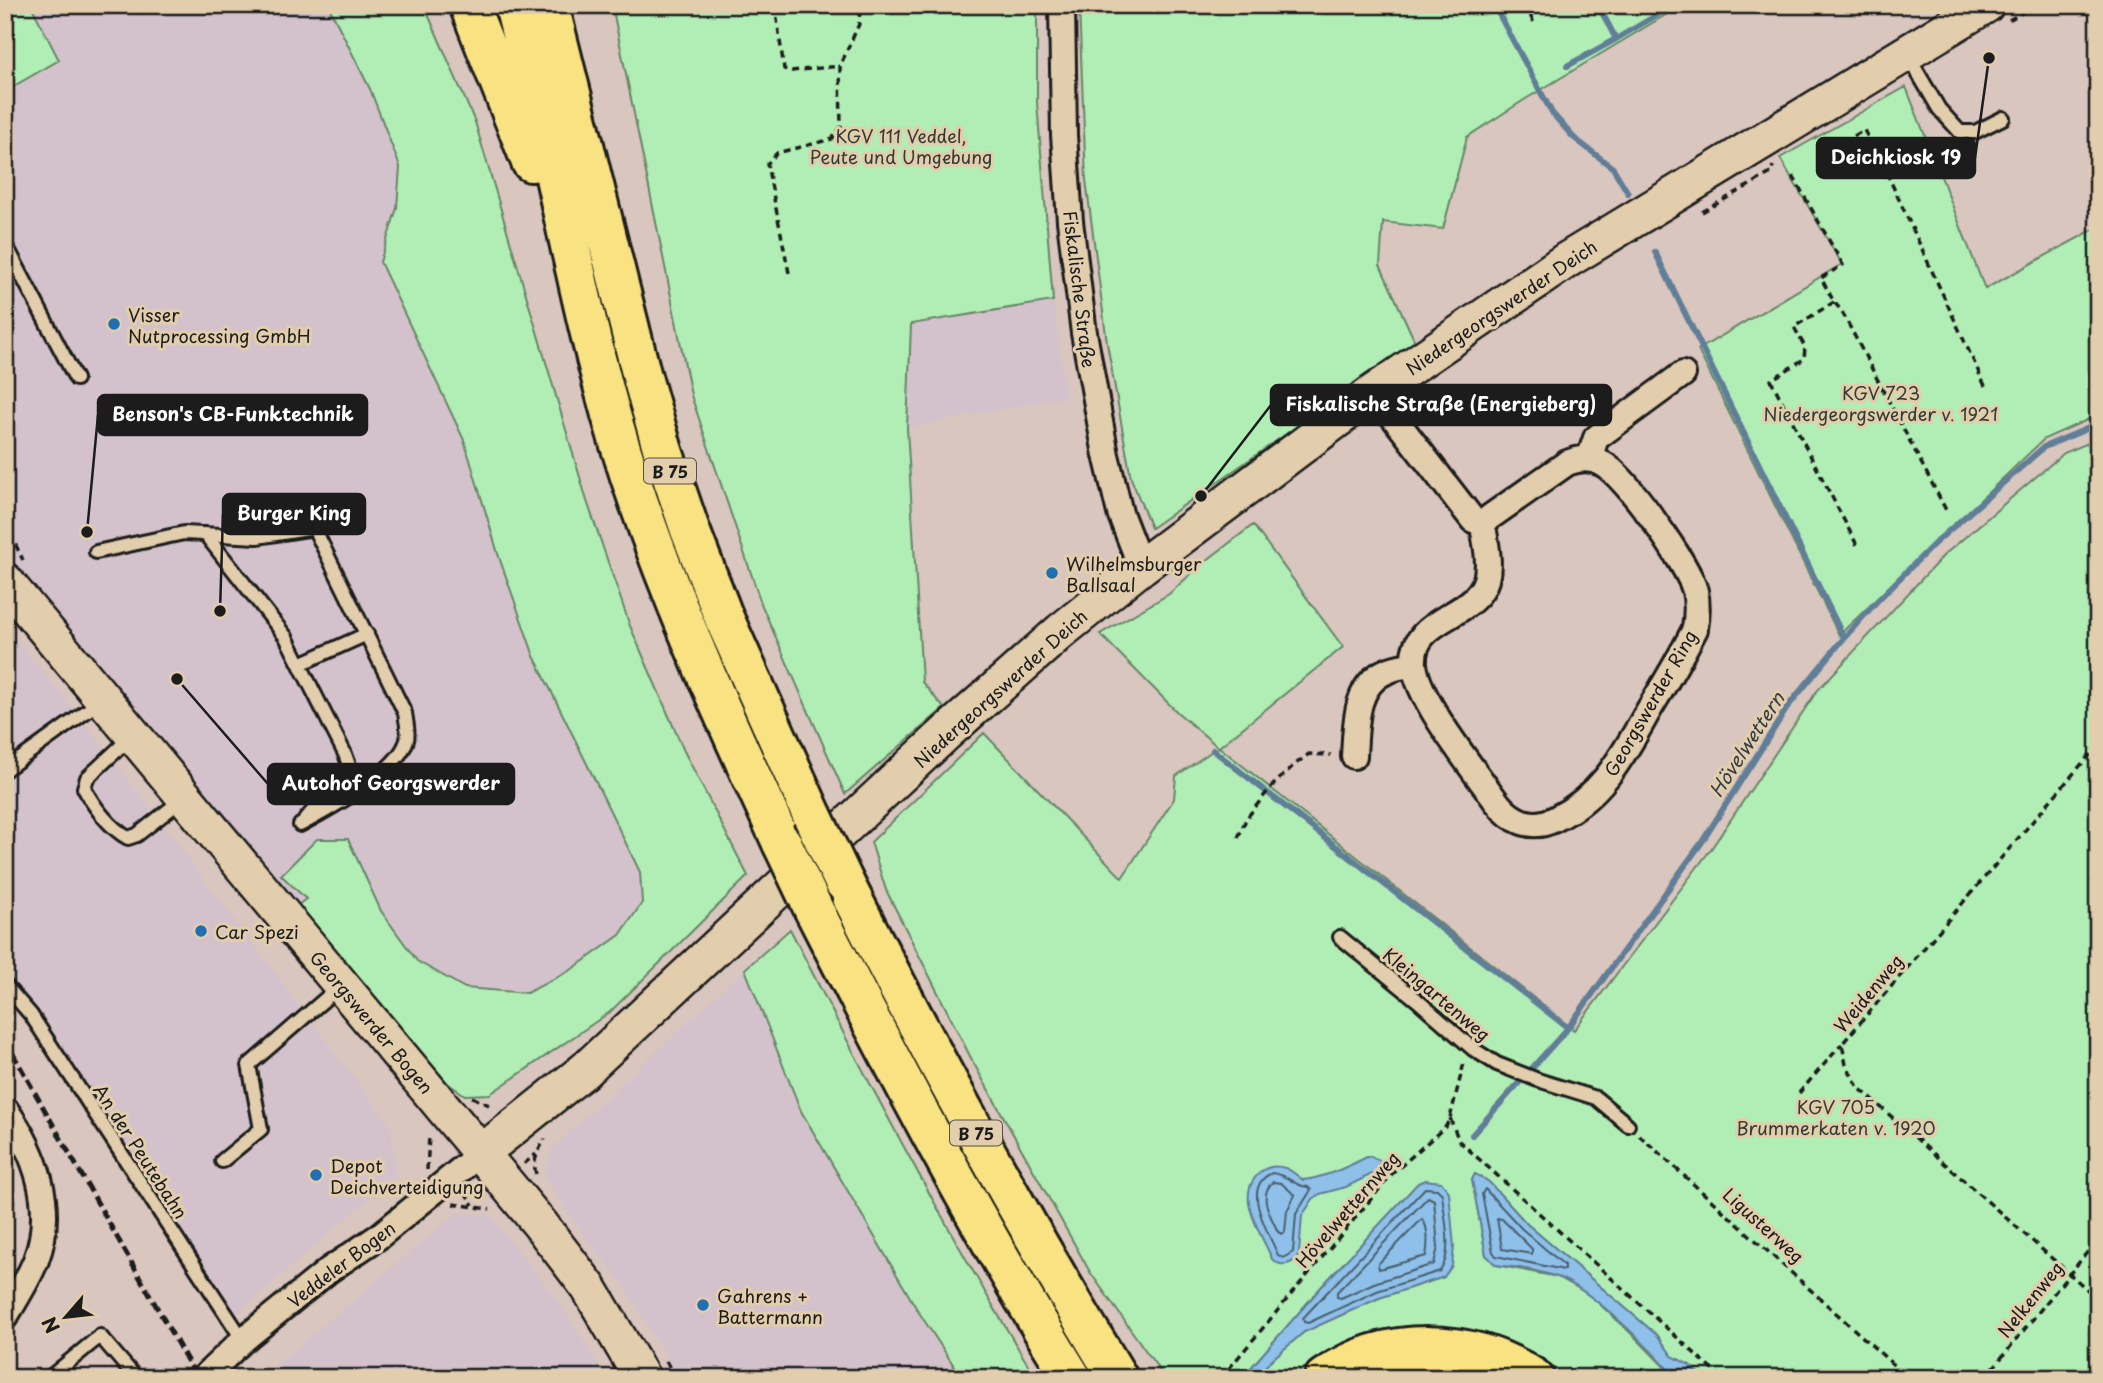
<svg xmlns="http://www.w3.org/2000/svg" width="2103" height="1383" viewBox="0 0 2103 1383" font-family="'Playpen Sans',sans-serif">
<rect width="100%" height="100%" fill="#d9c6be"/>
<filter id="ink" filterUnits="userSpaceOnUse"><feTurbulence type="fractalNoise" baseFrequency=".0143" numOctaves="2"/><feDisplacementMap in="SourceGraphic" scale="14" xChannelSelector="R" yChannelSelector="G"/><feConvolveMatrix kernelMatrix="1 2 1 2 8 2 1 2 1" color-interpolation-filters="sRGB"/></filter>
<g filter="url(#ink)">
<!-- built -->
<path fill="#d3c2cb" d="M31 5H328L370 89 400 167 397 208 380 262 464 440 499 557 534 656 640 872 642 903 620 935 571 970 527 993 465 988 417 961 381 911 348 839 282 875 306 899 294 908 6 557 5 91 59 60Z
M1053 301 1066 397 907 428 911 323Z
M5 625 106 750 391 1126 396 1175 234 1316 35 1011 5 974Z
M745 969 801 1111 918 1311 962 1378H678L625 1287 585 1236 544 1177 551 1149Z
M457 1213 489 1214 563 1307 606 1378H260Z"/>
<!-- green -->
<path fill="#b1eeb5" stroke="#668568" stroke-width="2" d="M5 5H31L59 60 5 91Z
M328 5H424L475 122 587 501 630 626 684 751 748 876 610 1012 490 1094 465 1095 441 1079 294 908 306 899 281 875 317 839H348L381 911 417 961 465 988 527 993 571 970 620 935 642 903 640 872 534 656 499 557 464 440 380 262 397 208 400 167 370 89Z
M612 5H1037V103L1053 301 911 324 907 428 922 682 944 708 845 794 762 606 691 395Z
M1079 5H1682L1524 100 1467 137 1443 229 1383 222 1380 265 1416 344 1151 528 1131 478 1107 343 1086 180Z
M1906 87 1985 289 2098 227V415L2044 439 1839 635 1698 350 1842 264 1780 158Z
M2098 439V1378H1703L1681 1361 1672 1356 1658 1336 1527 1224 1489 1182 1475 1174 1472 1180 1486 1255 1496 1265 1558 1277 1576 1287 1591 1296 1638 1340 1675 1378H1565C1506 1327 1428 1313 1353 1341 1337 1347 1321 1358 1306 1367 1301 1370 1294 1376 1288 1378 1278 1380 1266 1378 1256 1378L1270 1361 1304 1332 1379 1298 1444 1277 1430 1182 1425 1180 1418 1183 1323 1285 1242 1378H1165L1090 1272 973 1062 886 890 871 842 984 733 1122 878 1174 799 1176 776 1218 747 1177 712 1100 634 1169 594 1202 564 1253 525 1343 647 1219 747 1574 1030 1711 849 1817 691 1944 555 2064 453Z
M790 929C867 1081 947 1232 1036 1378H962L918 1311 801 1111 745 969Z"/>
<!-- water -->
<path fill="#8ec0ea" stroke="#607e98" stroke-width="2" d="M1369 1156 1381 1161 1376 1172 1346 1187 1320 1194 1313 1199 1302 1216 1299 1254C1293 1265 1281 1268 1272 1259 1265 1242 1252 1222 1249 1203 1246 1181 1263 1161 1285 1168 1292 1170 1297 1176 1303 1180 1327 1177 1347 1167 1369 1156Z
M1475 1174 1489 1182 1527 1224 1658 1336 1672 1356 1690 1365 1703 1378H1675C1653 1350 1592 1291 1560 1278 1542 1271 1516 1267 1496 1265L1486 1255 1472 1180Z
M1425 1180 1441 1182 1449 1192 1454 1247 1452 1266 1444 1277 1379 1298 1304 1332 1270 1361 1256 1378H1242L1323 1285 1418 1183Z"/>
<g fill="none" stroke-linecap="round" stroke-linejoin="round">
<!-- shore -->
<path stroke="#4a5e6e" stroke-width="2" d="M1272 1173C1289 1175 1295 1187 1308 1187L1311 1190 1296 1214 1293 1252 1283 1258 1278 1255C1269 1233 1239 1187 1272 1173Z
M1273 1182 1281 1183 1295 1195 1287 1211 1285 1232 1282 1234 1278 1232C1271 1216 1257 1196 1273 1182Z
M1425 1188 1437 1189 1442 1194C1444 1216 1454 1252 1440 1271L1377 1291 1308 1323 1304 1322 1303 1318Z
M1485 1189 1522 1229 1564 1265V1270L1496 1256 1493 1252 1482 1194Z
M1428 1197 1434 1200 1438 1247 1434 1264 1374 1283 1341 1298 1337 1297V1292Z
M1497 1218 1502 1219 1532 1249V1254L1502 1249Z
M1422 1219C1429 1227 1428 1245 1426 1256L1379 1269 1378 1264Z"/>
<!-- stream -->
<path stroke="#607e98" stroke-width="6" d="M1494 5 1552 113 1573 137 1613 168 1628 193
M1616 39 1674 5
M1567 66 1616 39 1598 5
M1655 252 1844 638
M1213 750 1568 1028
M1472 1135 1568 1028 1702 842 1789 705 1844 638 1878 600 1936 542 2044 447 2098 424"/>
<defs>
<path id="lane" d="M1908 56 1939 109 1960 132H1975L2003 118
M5 252 9 251 76 379
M205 534 286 637 345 754 349 765 347 771 305 820
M96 552 184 533 257 537 314 528 405 713C406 721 409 732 407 740 398 772 328 810 300 825
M300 664 367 634
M132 736 87 778 84 788C94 807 110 828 128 838L137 835 184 798
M5 770 102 700
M1340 937 1417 1000 1473 1049 1497 1064 1538 1080 1596 1098 1628 1125
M5 985 31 1015 243 1340
M222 1161 261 1129 249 1065 339 987
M49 1378 100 1336 136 1378"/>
<path id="street" d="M1062 5 1064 135 1070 221 1084 333 1106 455 1120 513 1141 567
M1374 392 1473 520
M1589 459 1596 438 1683 374
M1484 532C1487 548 1490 565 1486 580 1474 619 1410 617 1414 664 1417 699 1474 770 1496 801 1511 821 1531 831 1555 819 1604 795 1624 753 1650 708 1666 682 1681 656 1695 629 1697 616 1698 604 1695 591 1689 566 1626 476 1603 464 1591 457 1579 458 1567 463L1490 517
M1354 756C1356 727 1354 684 1387 671 1395 667 1405 666 1414 664
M5 1109C36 1153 56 1207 36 1260 28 1280 16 1299 5 1317
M203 1378 243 1340 329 1270 378 1237 481 1153"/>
<path id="secondary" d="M5 581 540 1224 589 1288 642 1378
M481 1153 585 1070 946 733 1061 631 1141 567 1374 392 1567 260 1986 5"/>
<path id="highway" d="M469 5 531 162
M514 5C524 46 535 87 544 128 568 233 588 339 619 442 662 582 721 711 782 843
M549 5 642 377 663 451 690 530 724 618 812 815
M844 882C929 1051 1019 1217 1118 1378
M814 910C895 1069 978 1227 1072 1378
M1324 1378C1387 1334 1472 1337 1534 1378
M1400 1378 1424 1375 1458 1378"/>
</defs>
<!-- lane casing -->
<use href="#lane" stroke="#1c1c1c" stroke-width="18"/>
<!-- street casing -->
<use href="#street" stroke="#1c1c1c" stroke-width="30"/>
<!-- secondary casing -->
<use href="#secondary" stroke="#1c1c1c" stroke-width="40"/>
<!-- highway casing -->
<use href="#highway" stroke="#1c1c1c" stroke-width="44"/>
<!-- path -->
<path stroke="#1c1c1c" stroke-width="3.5" stroke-dasharray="7 5" stroke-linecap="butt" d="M775 5 784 69 792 71 840 66
M1525 5 1534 23
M2009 20 2035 5
M1854 136 1864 130 1884 167 1986 388
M1793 176 1843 265 1821 278 1834 302 1841 310 1947 512
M1702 212 1771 173 1773 166
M789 273 767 164 777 153 832 139 841 127 840 66 859 24 860 5
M1834 302 1794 327 1805 347 1804 359 1771 380 1858 547
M5 523 23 560
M2098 745 1842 1044 1846 1065 1858 1087 2098 1299
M1238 838 1246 819 1271 787 1293 766 1309 754 1331 755
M1799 1093 1842 1044
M472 1097 489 1105
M1450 1118 1459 1141 1722 1378
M1639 1135 1908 1378
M524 1164 536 1154
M427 1170 429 1136
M536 1174C532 1161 538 1151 545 1139
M465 1192 473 1205
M453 1204 490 1209
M666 1361 675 1378
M1221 1378 1392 1174 1446 1126 1450 1118 1464 1063
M1985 1378 2098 1239"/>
<!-- lane -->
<use href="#lane" stroke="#e2cdac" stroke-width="12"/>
<!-- street -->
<use href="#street" stroke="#e2cdac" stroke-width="24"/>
<!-- secondary -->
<use href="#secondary" stroke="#e2cdac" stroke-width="35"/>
<!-- highway -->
<use href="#highway" stroke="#f8e281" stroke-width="38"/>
<!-- rail -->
<path stroke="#1c1c1c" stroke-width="5" stroke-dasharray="10 5" stroke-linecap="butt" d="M5 1040 197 1378"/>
<defs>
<path id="highway-bridge" d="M812 815 844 882
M782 843 814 910"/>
</defs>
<!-- highway-bridge casing -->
<use href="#highway-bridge" stroke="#1c1c1c" stroke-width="44" stroke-linecap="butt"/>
<!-- highway-bridge -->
<use href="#highway-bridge" stroke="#f8e281" stroke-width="38"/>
</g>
</g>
<!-- markers -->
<g fill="#1f6fb2" stroke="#e2cdac" stroke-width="2.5">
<circle cx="114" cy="324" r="7"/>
<circle cx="1052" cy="573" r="7"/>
<circle cx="201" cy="931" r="7"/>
<circle cx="316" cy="1175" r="7"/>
<circle cx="703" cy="1305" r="7"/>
</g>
<g text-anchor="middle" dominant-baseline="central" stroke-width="6" stroke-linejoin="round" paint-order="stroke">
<!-- shield labels -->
<g fill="#e2cdac" stroke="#575147" stroke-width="2">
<rect x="644" y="458.5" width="52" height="25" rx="5"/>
<rect x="950" y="1120.5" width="52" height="25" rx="5"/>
</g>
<g font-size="16" font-weight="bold" fill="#1c1c1c">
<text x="670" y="471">B 75</text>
<text x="976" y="1133">B 75</text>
</g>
<!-- park labels -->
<g font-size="18" fill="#323c33" stroke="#e2cdac">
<text x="901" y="135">KGV 111 Veddel,<tspan x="901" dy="21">Peute und Umgebung</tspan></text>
<text x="1881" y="392">KGV 723<tspan x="1881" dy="21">Niedergeorgswerder v. 1921</tspan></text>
<text x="1836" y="1106">KGV 705<tspan x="1836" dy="21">Brummerkaten v. 1920</tspan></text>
</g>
<!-- street labels -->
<g font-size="18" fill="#1c1c1c" stroke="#e2cdac">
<text transform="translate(1080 289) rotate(83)">Fiskalische Straße</text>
<text transform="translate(1501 307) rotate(-34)">Niedergeorgswerder Deich</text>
<text transform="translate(1000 688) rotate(-42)">Niedergeorgswerder Deich</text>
<text transform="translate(1650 703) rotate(-60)">Georgswerder Ring</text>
<text transform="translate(1868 993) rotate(-50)">Weidenweg</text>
<text transform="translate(1437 994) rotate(40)">Kleingartenweg</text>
<text transform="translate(372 1022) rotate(50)">Georgswerder Bogen</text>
<text transform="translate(141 1151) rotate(57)">An der Peutebahn</text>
<text transform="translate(1347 1209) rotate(-49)">Hövelwetternweg</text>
<text transform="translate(1764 1225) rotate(42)">Ligusterweg</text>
<text transform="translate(341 1264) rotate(-37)">Veddeler Bogen</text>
<text transform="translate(2030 1299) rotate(-51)">Nelkenweg</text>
</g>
<!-- poi labels -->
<g font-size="18" fill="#1c1c1c" stroke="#e2cdac" text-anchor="start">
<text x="128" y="314">Visser<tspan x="128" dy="21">Nutprocessing GmbH</tspan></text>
<text x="1066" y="563">Wilhelmsburger<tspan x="1066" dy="21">Ballsaal</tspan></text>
<text x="215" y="931">Car Spezi</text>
<text x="330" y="1165">Depot<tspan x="330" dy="21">Deichverteidigung</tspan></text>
<text x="717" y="1295">Gahrens +<tspan x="717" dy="21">Battermann</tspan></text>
</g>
<!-- water labels -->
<g font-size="19" font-style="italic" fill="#333d45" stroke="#e2cdac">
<text transform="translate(1746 744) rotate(-57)">Hövelwettern</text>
</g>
</g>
<!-- callouts -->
<path fill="none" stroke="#1c1c1c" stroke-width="2.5" d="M1989 58L1975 158M1201 496L1271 405M87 532L98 415M220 611L223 514M177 679L268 784"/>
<g fill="#1c1c1c" stroke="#e2cdac" stroke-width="2.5">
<circle cx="1989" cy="58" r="7"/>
<circle cx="1201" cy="496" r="7"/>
<circle cx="87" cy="532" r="7"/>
<circle cx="220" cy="611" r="7"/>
<circle cx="177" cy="679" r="7"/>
</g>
<g fill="#1c1c1c" stroke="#1c1c1c" stroke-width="2.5">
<rect x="1817" y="138" width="158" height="40" rx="7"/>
<rect x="1271" y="385" width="340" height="40" rx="7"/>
<rect x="98" y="395" width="269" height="40" rx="7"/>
<rect x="223" y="494" width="142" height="40" rx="7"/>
<rect x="268" y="764" width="246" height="40" rx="7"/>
</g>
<g font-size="19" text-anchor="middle" font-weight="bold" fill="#fff">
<text x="1896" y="164">Deichkiosk 19</text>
<text x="1441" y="411">Fiskalische Straße (Energieberg)</text>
<text x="233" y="421">Benson's CB-Funktechnik</text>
<text x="294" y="520">Burger King</text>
<text x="391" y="790">Autohof Georgswerder</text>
</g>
<!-- margin -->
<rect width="2103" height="1383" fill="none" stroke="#e2cdac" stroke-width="28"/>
<rect x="14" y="14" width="2075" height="1355" fill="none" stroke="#1c1c1c" stroke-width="2.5" filter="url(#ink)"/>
<!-- north arrow -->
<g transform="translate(66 1317) rotate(242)" stroke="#e2cdac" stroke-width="5" paint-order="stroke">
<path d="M0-5L12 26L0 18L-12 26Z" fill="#1c1c1c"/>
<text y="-10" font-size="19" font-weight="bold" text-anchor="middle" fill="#1c1c1c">N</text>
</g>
</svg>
